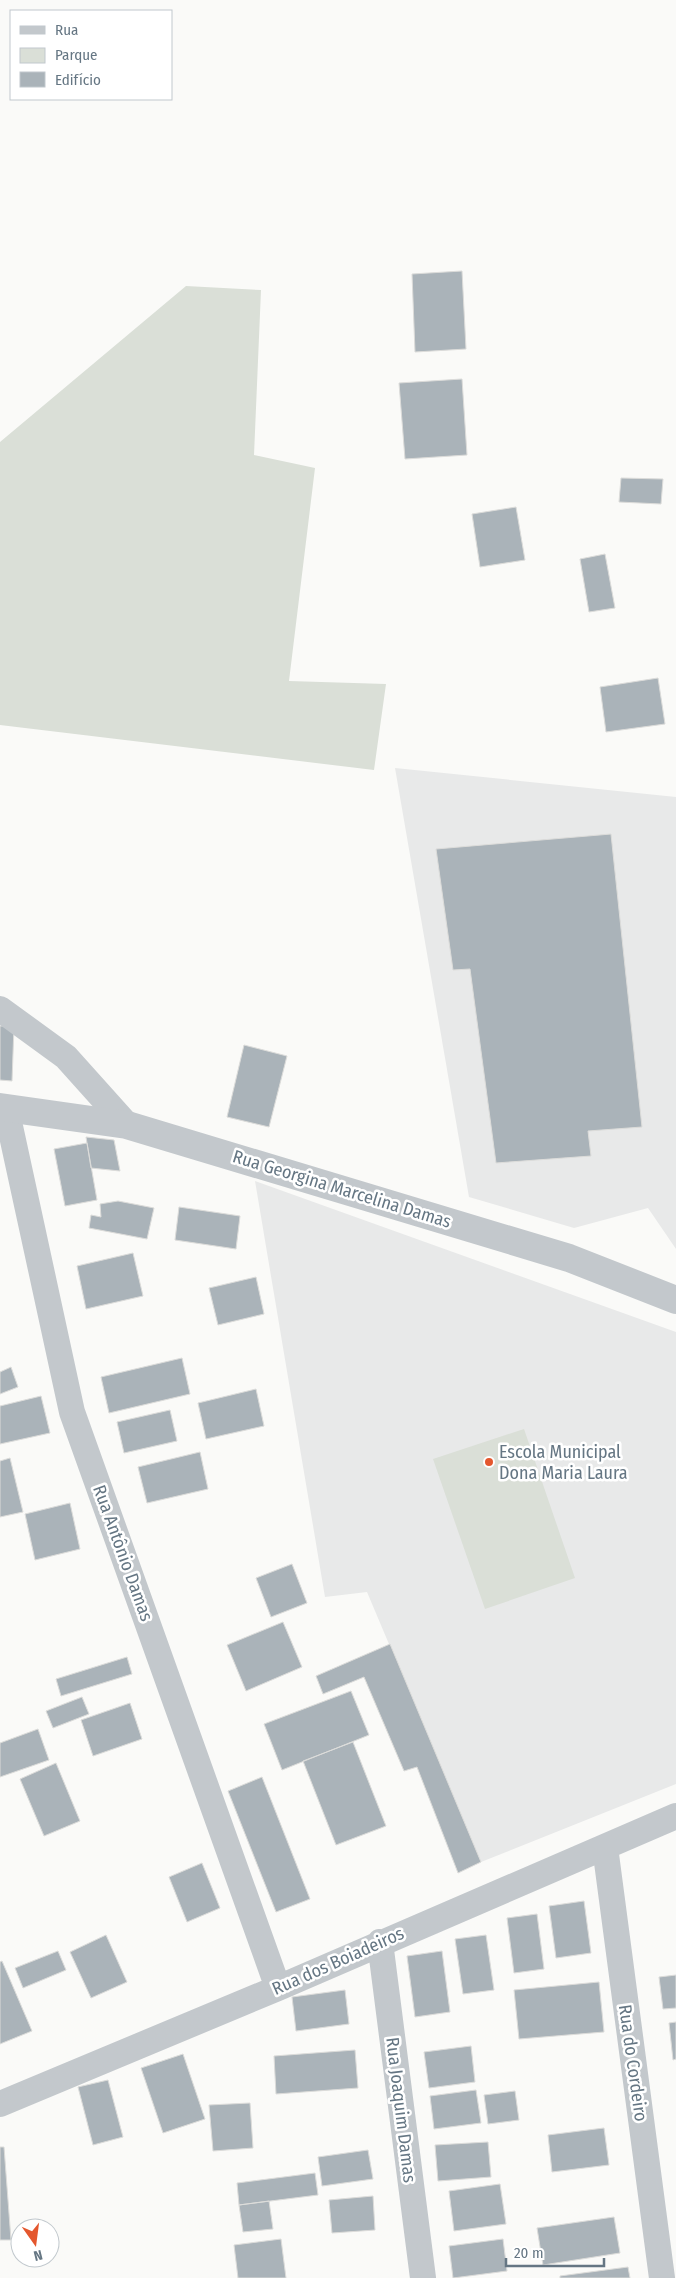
<svg xmlns="http://www.w3.org/2000/svg" width="676" height="2278" viewBox="0 0 676 2278" font-family="'Fira Sans Condensed',sans-serif">
<rect width="100%" height="100%" fill="#fafaf8"/>
<!-- built -->
<path fill="#e8e9e9" d="M395 768 676 797V1249L648 1208 574 1228 469 1197Z
M255 1181 676 1332V1784L481 1862 367 1592 325 1597Z"/>
<!-- green -->
<path fill="#dadfd7" d="M186 286 261 290 254 455 315 468 289 681 386 684 374 770 0 725V442Z
M524 1429 575 1578 485 1609 433 1459Z"/>
<!-- building -->
<path fill="#aab3b9" stroke="#dcdcda" d="M462 271 466 349 415 352 412 274Z
M462 379 467 455 405 459 399 383Z
M621 478 663 479 661 504 619 502Z
M516 507 525 560 480 567 472 514Z
M605 554 615 608 589 612 580 559Z
M658 678 665 724 606 732 600 687Z
M611 834 642 1127 588 1131 591 1156 496 1163 470 969 453 970 436 849Z
M0 1026H14L12 1081 0 1080Z
M244 1045 287 1056 269 1127 227 1117Z
M86 1137 114 1140 120 1171 91 1168Z
M87 1143 97 1200 65 1206 54 1149Z
M118 1201 154 1208 147 1239 89 1228 91 1215 101 1217 100 1204Z
M179 1207 240 1216 236 1249 175 1240Z
M133 1253 143 1296 86 1309 77 1266Z
M256 1277 264 1314 218 1325 209 1288Z
M182 1358 190 1394 109 1413 101 1377Z
M11 1367 18 1387 0 1394V1372Z
M256 1389 264 1426 206 1439 198 1403Z
M41 1396 50 1433 0 1444V1406Z
M170 1410 177 1441 124 1453 117 1422Z
M200 1452 208 1489 147 1503 138 1467Z
M10 1458 23 1512 0 1517V1461Z
M70 1503 80 1549 35 1560 25 1514Z
M292 1564 307 1603 271 1617 256 1578Z
M283 1622 302 1667 246 1691 227 1645Z
M390 1644 481 1862 458 1873 417 1767 404 1771 364 1677 323 1694 316 1676Z
M127 1657 132 1674 61 1696 56 1679Z
M351 1691 369 1735 282 1770 264 1724Z
M82 1697 89 1714 53 1728 46 1711Z
M130 1703 142 1739 93 1756 81 1720Z
M38 1729 49 1760 0 1777V1743Z
M353 1742 386 1826 336 1845 303 1761Z
M56 1763 80 1821 44 1836 20 1779Z
M262 1777 310 1899 276 1912 228 1791Z
M202 1863 220 1908 187 1922 169 1877Z
M584 1901 591 1953 556 1958 549 1906Z
M537 1914 544 1969 514 1973 507 1918Z
M106 1935 127 1982 91 1998 70 1952Z
M486 1935 494 1990 463 1994 455 1939Z
M58 1951 66 1970 23 1988 15 1968Z
M442 1951 450 2012 415 2017 407 1956Z
M2 1961 32 2031 0 2044V1962Z
M676 1975V2008L663 2009 659 1977Z
M599 1982 604 2032 519 2039 514 1990Z
M345 1990 349 2024 296 2031 292 1997Z
M676 2022V2059L673 2060 669 2023Z
M471 2046 475 2082 429 2088 424 2052Z
M355 2050 358 2088 276 2094 274 2056Z
M183 2054 205 2119 163 2133 141 2068Z
M108 2080 123 2137 93 2145 78 2087Z
M476 2090 481 2123 434 2129 430 2096Z
M515 2091 519 2120 488 2124 484 2095Z
M250 2103 253 2148 213 2151 209 2105Z
M604 2128 609 2165 552 2172 548 2135Z
M488 2142 491 2177 438 2181 435 2145Z
M0 2147H4L11 2240H0Z
M368 2150 373 2179 322 2186 318 2157Z
M315 2173 318 2195 239 2205 237 2183Z
M500 2184 506 2224 454 2231 449 2191Z
M373 2196 375 2230 332 2233 329 2200Z
M269 2201 273 2229 243 2232 239 2205Z
M614 2217 620 2253 543 2265 537 2228Z
M281 2239 286 2278H238L234 2245Z
M503 2239 507 2271 453 2278 449 2246Z
M628 2267 630 2278H560V2276Z"/>
<g fill="none" stroke-linecap="round" stroke-linejoin="round">
<!-- minor -->
<path stroke="#c3c8cc" stroke-width="26" d="M0 1009 66 1057 127 1125
M6 1108 72 1412 278 1988
M605 1847 662 2278
M380 1942 423 2278
M0 2104 278 1988 676 1816"/>
<!-- tertiary -->
<path stroke="#c3c8cc" stroke-width="28" d="M0 1107 127 1125 569 1258 676 1300"/>
</g>
<!-- markers -->
<circle fill="#e4572e" stroke="#fff" stroke-width="2" cx="489" cy="1462" r="5"/>
<g text-anchor="middle" dominant-baseline="central" stroke-width="5" stroke-linejoin="round" paint-order="stroke">
<!-- street labels -->
<g font-size="18" fill="#657683" stroke="#fff">
<text transform="translate(342 1189) rotate(17)">Rua Georgina Marcelina Damas</text>
<text transform="translate(123 1553) rotate(70)">Rua Antônio Damas</text>
<text transform="translate(338 1961) rotate(-24)">Rua dos Boiadeiros</text>
<text transform="translate(633 2063) rotate(82)">Rua do Cordeiro</text>
<text transform="translate(401 2110) rotate(83)">Rua Joaquim Damas</text>
</g>
<!-- poi labels -->
<g font-size="18" fill="#657683" stroke="#fff" text-anchor="start">
<text x="499" y="1452">Escola Municipal<tspan x="499" dy="21">Dona Maria Laura</tspan></text>
</g>
</g>
<!-- legend -->
<rect x="10" y="10" width="162" height="90" fill="#ffffff" stroke="#c1c8cd"/>
<rect x="20" y="26" width="25" height="8" fill="#c3c8cc" stroke="#c1c8cd"/>
<text x="55" y="35" font-size="15" fill="#657683">Rua</text>
<rect x="20" y="48" width="25" height="15" fill="#dadfd7" stroke="#c1c8cd"/>
<text x="55" y="60" font-size="15" fill="#657683">Parque</text>
<rect x="20" y="72" width="25" height="15" fill="#aab3b9" stroke="#c1c8cd"/>
<text x="55" y="85" font-size="15" fill="#657683">Edifício</text>
<!-- north arrow -->
<g transform="translate(35 2243) rotate(166)"><circle r="24" fill="#ffffff" stroke="#c1c8cd"/>
<path d="M0-4L9 19L0 12L-9 19Z" fill="#e4572e"/>
<text y="-8" font-size="14" font-weight="bold" text-anchor="middle" fill="#657683">N</text>
</g>
<!-- scale -->
<path d="M506 2258v8h98v-8" fill="none" stroke="#657683" stroke-width="2.5"/>
<text x="514" y="2258" font-size="15" fill="#657683" stroke="#ffffff" stroke-width="4" paint-order="stroke">20 m</text>
</svg>
